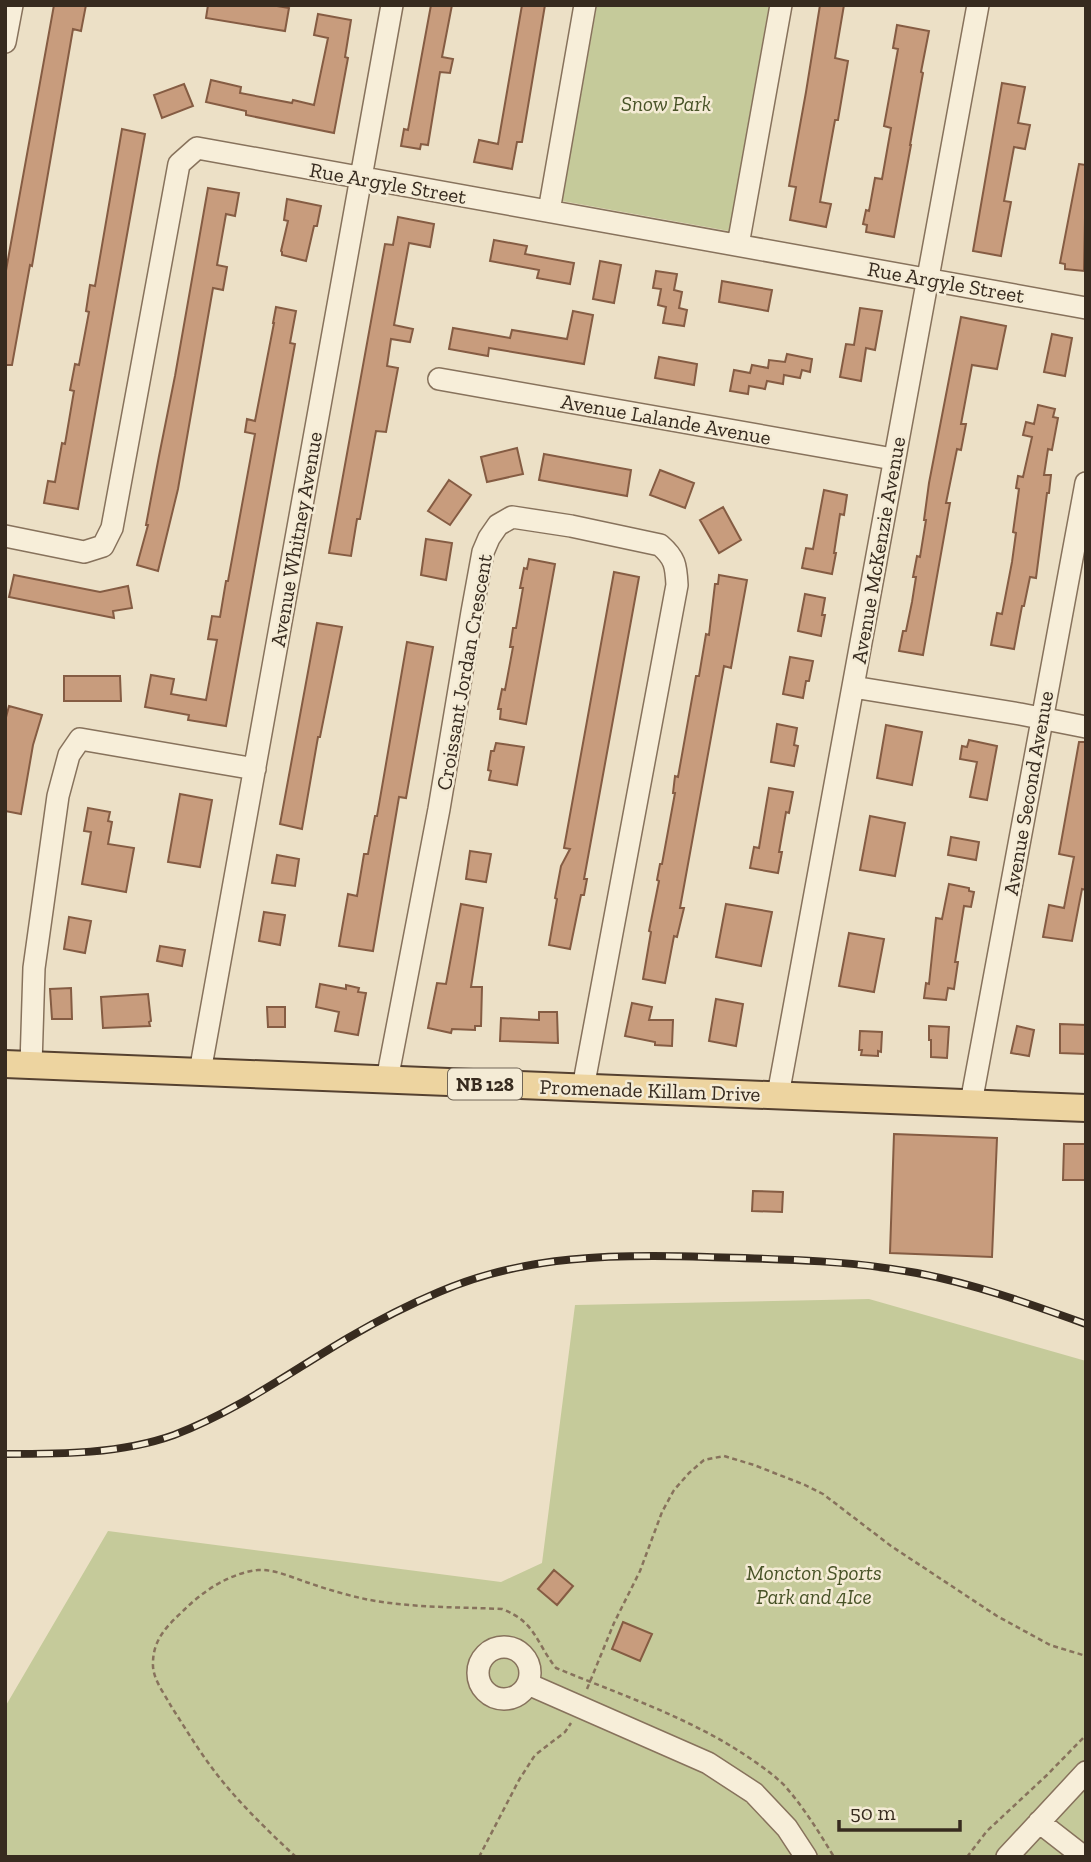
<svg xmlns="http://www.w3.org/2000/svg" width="1091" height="1862" viewBox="0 0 1091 1862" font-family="'Zilla Slab',serif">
<rect width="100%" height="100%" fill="#ece0c6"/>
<!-- green -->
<path fill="#c5ca9a" d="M597 5H769L729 231 562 201Z
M869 1299 1086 1361V1857H5V1707L108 1531 501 1582 542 1563 575 1305Z"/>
<!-- building -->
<path fill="#c89c7d" stroke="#855c43" stroke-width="2" d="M54 5H86L81 31 73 29 32 266 30 265 12 365H5V276Z
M208 5H271L289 8 285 31 206 18Z
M431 5H452L442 57 453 59 450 73 440 72 428 145 421 144 420 149 401 146 404 129 408 130Z
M522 5H545L522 142H517L512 169 474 162 479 140 498 144Z
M820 5H844L835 58 848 61 838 120H835L820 202 831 204 826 227 790 220 796 187 789 186 806 92Z
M318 14 351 20 345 57 348 58 334 133 246 115V111L206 102 211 80 241 87 240 93 292 103 293 100 314 105 328 38 314 35Z
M897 25 929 31 921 72 923 73 910 145H911L894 237 866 232 867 225 863 224 866 210 869 211 875 178 882 179 891 128 884 126 898 49 893 48Z
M1002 83 1025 87 1018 123 1030 125 1025 149 1014 147 1004 201 1011 202 1001 256 973 251Z
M184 84 193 106 162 118 154 95Z
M122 129 145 134 78 509 44 503 48 481 55 482 62 443 65 444 74 391 70 390 75 364 79 365 89 312 86 311 90 285 95 286Z
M1079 164 1086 165 1084 271 1065 269V264L1060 263Z
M208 188 239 193 235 216 226 214 217 265 227 267 223 290 213 288 178 489 158 571 137 565 148 525H146L159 456 175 376Z
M287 199 321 206 317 226H314L306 261 282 255V252L281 251 288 221 284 220Z
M398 217 434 224 430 247 409 243 394 325 413 329 410 342 391 339 387 366 398 368 386 432 376 431 360 519H357L351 556 329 553 385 244 393 245Z
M494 240 527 246 525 254 574 263 570 284 537 278 539 270 490 261Z
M600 261 621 265 614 303 593 299Z
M656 271 677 274 674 290 682 292 679 308 687 310 684 326 663 323 666 307 658 305 661 289 653 288Z
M722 281 772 290 768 311 719 302Z
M276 307 296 311 290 343 295 344 226 726 188 720 189 715 145 707 151 675 174 679 171 694 206 700 217 640 208 639 212 616 220 617 226 581H228L255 434 245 432 247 419 255 421 274 323H273Z
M860 308 882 311 875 350 866 348 861 381 840 377 846 344 854 345Z
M573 311 593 315 584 364 489 348 488 356 449 349 453 328 510 338 512 330 567 339Z
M961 317 1006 326 997 369 972 365 961 424H966L961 450 957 449 946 503H950L923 655 899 651 903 631H906L912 602 916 577H913L917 556 920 557 926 520H924L929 483Z
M1052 334 1072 338 1065 376 1044 372Z
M787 354 812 359 810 372 802 370 800 378 784 375 783 384 767 381 765 389 749 386 748 394 730 391 734 370 750 373 752 365 768 368 769 360 785 362Z
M659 357 697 364 694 385 655 378Z
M1038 405 1055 409 1053 417 1058 418 1052 450 1048 449 1044 475H1051L1049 493H1047L1036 578 1030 577 1024 606H1022L1014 649 991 645 997 613 1002 614 1012 562 1016 533 1013 532 1019 489 1016 488 1018 476 1023 477 1032 437 1023 435 1026 422 1034 424Z
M517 448 523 474 487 482 481 457Z
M544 454 631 470 627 496 539 480Z
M660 470 694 483 685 508 650 495Z
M449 480 471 495 450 525 428 511Z
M824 490 847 495 844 515 840 514 834 553H836L832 574 802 568 806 548 813 549Z
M723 507 741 540 719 553 700 520Z
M426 539 452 543 446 580 421 575Z
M529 559 555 564 526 724 500 719 501 709H498L502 689 505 690 513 647H510L513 628H516L523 588H520L524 568 527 569Z
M614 572 639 577 584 879H587L584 895H581L570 949 549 945 557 899 555 898 561 866 570 849 564 848Z
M14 575 100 592 128 586 132 608 113 611 114 618 9 597Z
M719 575 747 580 731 668 724 666 680 908H684L677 937 674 936 665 983 643 979 651 932 649 931 659 881 657 880 660 864H662L675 793H673L675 776 678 777 696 676H699L706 634 709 635 715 584H718Z
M805 594 825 598 822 615H825L821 636 798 631Z
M317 623 342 627 320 737H318L302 829 280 824Z
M407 642 433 647 406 798 399 797 373 951 339 946 348 894 357 896 364 854H368L375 816H377Z
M790 657 813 661 809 681H806L803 698 783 694Z
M64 676H120L121 701H64Z
M9 706 42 715 33 745 21 814 5 811V721Z
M777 724 797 728 794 745 798 746 794 766 771 762Z
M886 725 922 732 912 785 877 778Z
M969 740 997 746 987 800 970 797 977 762 960 759 962 746 967 747Z
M1079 742H1086V890L1082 889 1072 941 1043 937 1049 905 1064 908 1074 857 1059 854Z
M496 743 524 747 517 785 489 780 491 771 488 770 491 751H494Z
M769 788 793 792 789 813 786 812 779 852H782L778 873 750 868 754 847 759 848Z
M180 794 212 800 200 867 168 862Z
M88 808 110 812 108 821 112 822 108 844 134 848 126 892 82 884 91 832 84 831Z
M870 816 905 823 895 876 860 870Z
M951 837 979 842 976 860 948 855Z
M470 851 491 854 486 882 466 879Z
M277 855 299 859 295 886 272 883Z
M949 884 969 888V891L974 892 971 907 964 906 955 962H958L954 989 948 988 946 1000 924 998 926 983 929 984 936 918 942 919Z
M461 904 483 908 471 987H482L481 1026H475V1030L452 1029 451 1033 428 1028 437 983 446 984Z
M726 904 772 912 761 966 716 957Z
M264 912 285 915 280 945 259 941Z
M69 917 91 921 85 953 64 949Z
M849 933 884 939 874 992 839 986Z
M160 946 185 950 182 966 157 961Z
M320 984 346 989V985L359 988 358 992 366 993 358 1035 335 1031 339 1012 316 1007Z
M71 988 72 1019H52L50 989Z
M148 994 151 1021 149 1022 150 1026 103 1028 101 997Z
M716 999 743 1004 736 1046 709 1041Z
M632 1003 652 1007 649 1020H673L672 1046 655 1045V1042L625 1036Z
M267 1007H285V1027H268Z
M539 1012H557L558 1043 500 1041 501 1018 539 1020Z
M1060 1024 1086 1025V1054L1060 1053Z
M929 1026 949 1027 947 1058 931 1057V1040H929Z
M1017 1026 1034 1030 1029 1056 1011 1053Z
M860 1031 882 1032 881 1052 878 1051V1056L861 1055 862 1050H859Z
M894 1134 997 1138 992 1257 890 1253Z
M1064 1144H1086V1180H1063Z
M753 1191 783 1192 782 1212 752 1211Z
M554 1570 573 1586 557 1605 538 1589Z
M623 1622 652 1634 640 1661 612 1649Z"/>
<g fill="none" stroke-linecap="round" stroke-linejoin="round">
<defs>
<path id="minor" d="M5 42 12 5
M549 211 585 5
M738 245 781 5
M439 379 893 459
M5 536 84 552 103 546 112 528 179 164 197 148 1086 308
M853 687 1020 714 1086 727
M31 1065 34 968 58 796 69 755 80 739 255 769
M200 1072 392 5
M387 1080 439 809 472 612 483 552 489 538 498 525 512 517 571 526 660 545C675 558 676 565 677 585L583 1088
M778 1095 978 5
M971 1103 1086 483
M478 1673a26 26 0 1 1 52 0a26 26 0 1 1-52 0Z
M528 1684 708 1763 754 1793 787 1828 806 1857
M1039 1822 1084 1857
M1007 1857 1086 1772"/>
<path id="major" d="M5 1064 1086 1108"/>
</defs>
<!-- minor casing -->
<use href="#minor" stroke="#87725c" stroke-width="24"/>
<!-- major casing -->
<use href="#major" stroke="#554130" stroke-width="30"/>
<!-- path -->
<path stroke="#87725c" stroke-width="2.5" stroke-dasharray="5 3.5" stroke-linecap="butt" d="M587 1689 614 1623 640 1571 662 1512 674 1490 689 1473 704 1460 724 1456 754 1465 805 1485 823 1494 891 1546 997 1616 1050 1645 1086 1656
M296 1857C268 1831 239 1803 215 1772 199 1751 185 1728 171 1706 164 1693 152 1678 153 1663 153 1639 168 1625 184 1610 203 1591 230 1573 258 1570 275 1569 293 1578 309 1583 329 1590 350 1596 370 1600 414 1608 458 1607 502 1609 536 1622 536 1643 556 1668 619 1694 685 1716 742 1753 757 1763 772 1773 785 1786 804 1808 819 1832 834 1857
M479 1857 519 1780 535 1755 565 1732 571 1723
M967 1857 987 1831 1047 1775 1086 1735"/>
<!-- minor -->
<use href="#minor" stroke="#f7eed9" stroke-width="21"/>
<!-- major -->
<use href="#major" stroke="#edd4a0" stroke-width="26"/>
<defs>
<path id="rail" d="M5 1454C61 1454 121 1454 174 1435 237 1411 290 1372 348 1338 377 1321 408 1305 439 1292 524 1255 616 1254 707 1257 778 1259 848 1260 917 1273 975 1284 1030 1304 1086 1324"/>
</defs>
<!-- rail casing -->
<use href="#rail" stroke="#372b1f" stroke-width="8"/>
<!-- rail -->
<use href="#rail" stroke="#f4ebd5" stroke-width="5" stroke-dasharray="16" stroke-linecap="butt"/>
</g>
<g text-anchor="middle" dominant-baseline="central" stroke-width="5" stroke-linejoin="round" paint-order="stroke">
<!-- shield labels -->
<rect fill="#f4ebd5" stroke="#706556" stroke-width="2" x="448" y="1068.5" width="74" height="31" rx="5"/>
<g font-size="19" font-weight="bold" fill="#372b1f">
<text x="485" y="1084">NB 128</text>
</g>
<!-- park labels -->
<g font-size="21" font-style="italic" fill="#485327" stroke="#f4ebd5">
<text x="666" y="103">Snow Park</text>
<text x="814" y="1572">Moncton Sports<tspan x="814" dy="24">Park and 4Ice</tspan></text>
</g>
<!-- street labels -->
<g font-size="21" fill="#372b1f" stroke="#f4ebd5">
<text transform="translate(388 183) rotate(10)">Rue Argyle Street</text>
<text transform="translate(946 282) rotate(10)">Rue Argyle Street</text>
<text transform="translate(666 419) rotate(10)">Avenue Lalande Avenue</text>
<text transform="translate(296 539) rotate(-80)">Avenue Whitney Avenue</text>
<text transform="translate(878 550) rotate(-80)">Avenue McKenzie Avenue</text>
<text transform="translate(464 672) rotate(-80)">Croissant Jordan Crescent</text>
<text transform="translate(1028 793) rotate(-80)">Avenue Second Avenue</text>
<text transform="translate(650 1090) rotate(2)">Promenade Killam Drive</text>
</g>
</g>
<!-- border -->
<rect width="1091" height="1862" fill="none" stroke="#372b1f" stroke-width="14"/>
<!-- scale -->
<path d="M839 1820v10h121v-10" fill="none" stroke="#372b1f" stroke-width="3.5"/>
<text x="850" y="1820" font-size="21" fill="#372b1f" stroke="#f4ebd5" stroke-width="5" paint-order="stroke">50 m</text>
</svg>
